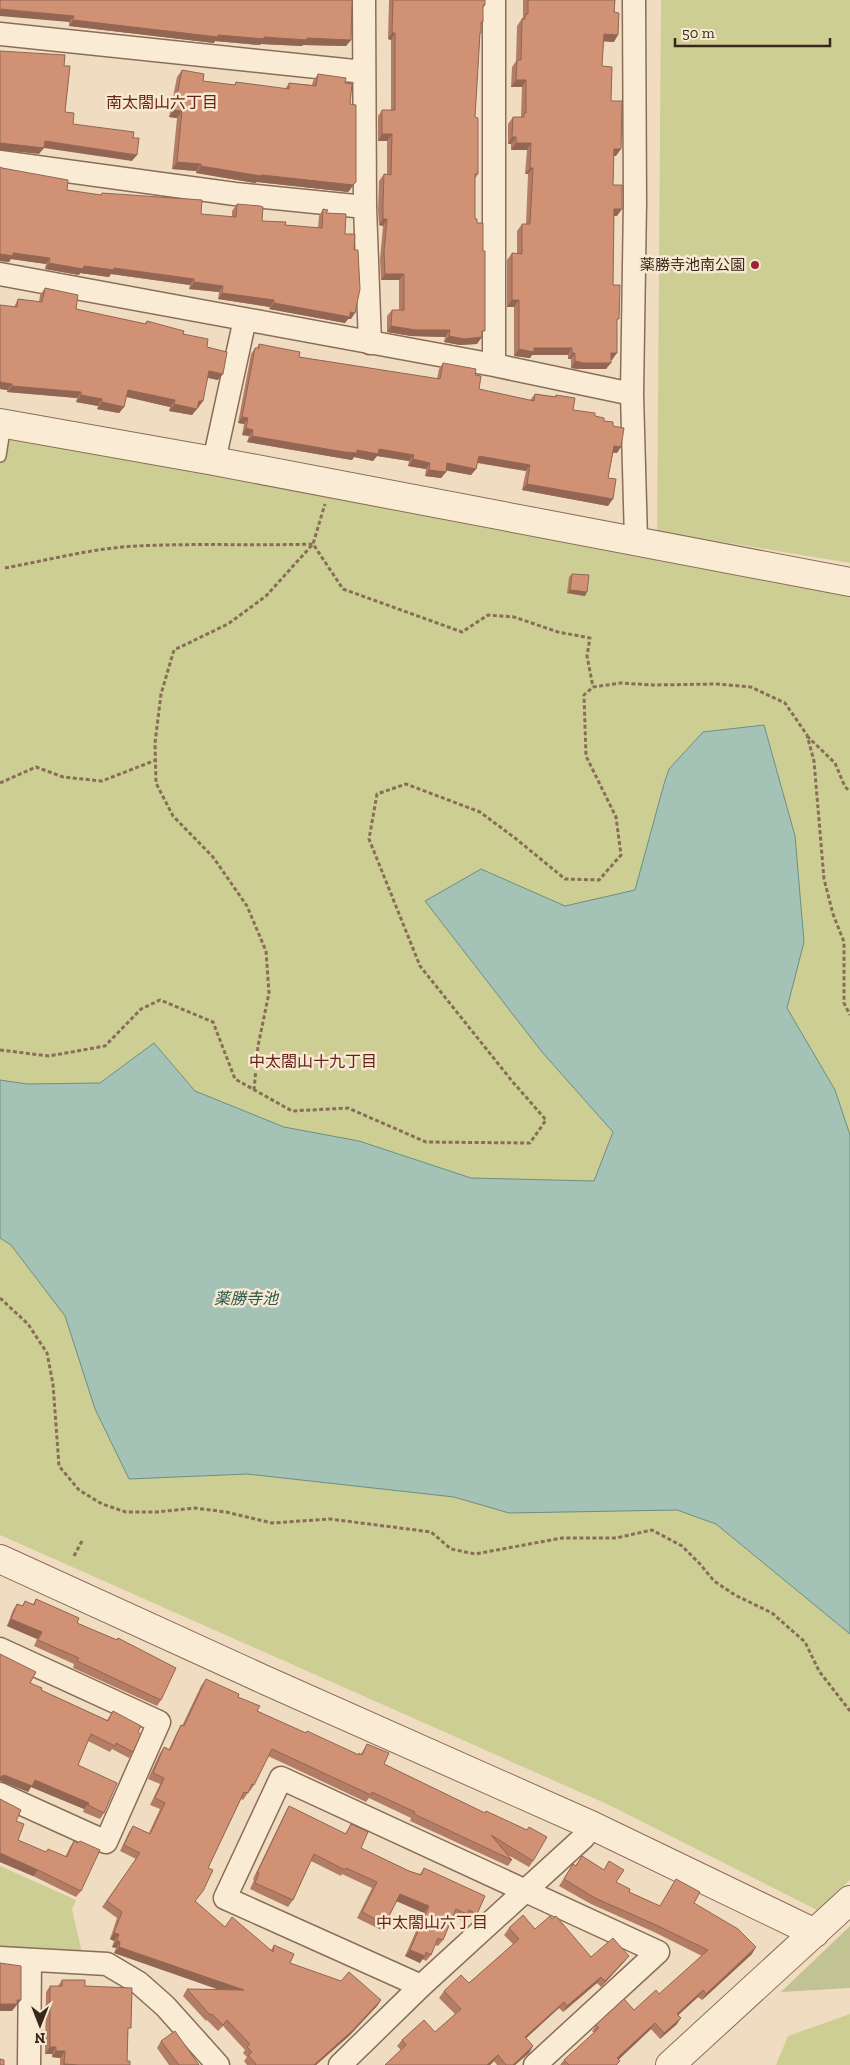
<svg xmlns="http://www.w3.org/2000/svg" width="850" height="2065" viewBox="0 0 850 2065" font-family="'Zilla Slab','Noto Sans JP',serif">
<rect width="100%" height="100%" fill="#f0ddc1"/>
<!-- green -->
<path fill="#cdce94" d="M661 0H850V563L657 531Z
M0 420 850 582V1880L817 1910 609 1805 0 1535Z
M0 1866 76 1900 72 1909 82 1953 0 1952Z
M850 2014V2065H776L788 2036Z"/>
<!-- cemetery -->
<path fill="#c2c394" d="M850 1926V1988L781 1992Z"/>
<!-- water -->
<path fill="#a4c2b6" stroke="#6a9083" d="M764 725 795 836 804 942 787 1008 835 1090 850 1135V1634L716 1524 677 1510 509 1513 454 1497 247 1474 129 1479 95 1409 65 1316 11 1245 0 1238V1080L27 1084 100 1083 154 1043 195 1091 284 1127 359 1141 471 1178 594 1181 613 1132 542 1052 425 901 481 869 565 906 635 890 664 784 669 769 703 732Z"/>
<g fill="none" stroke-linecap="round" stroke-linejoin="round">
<defs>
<path id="service" d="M0 456 5 424"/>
<path id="minor" d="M364 0 365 207 370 343
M494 0V365
M634 0 635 202 632 394 636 540
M0 34 364 72
M0 162 235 194 365 207
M0 274 494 365 632 394
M214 461 245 319
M0 1649 159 1722 106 1842 0 1794
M0 1958 107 1964 139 1983 165 2006 218 2065
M421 1986 225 1898 281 1778 658 1952 535 2065
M29 2065 30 1960
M340 2065 421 1986 583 1838 593 1826"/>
<path id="tertiary" d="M0 423 214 461 850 582
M0 1559 267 1681 593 1826 815 1933
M670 2065 850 1900"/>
</defs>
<!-- service casing -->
<use href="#service" stroke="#8a6d58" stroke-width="14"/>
<!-- minor casing -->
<use href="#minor" stroke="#8a6d58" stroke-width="25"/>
<!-- tertiary casing -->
<use href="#tertiary" stroke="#8a6d58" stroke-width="30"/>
<!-- path -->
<path stroke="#8a6d58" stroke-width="3" stroke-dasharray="4 2.5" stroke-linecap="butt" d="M5 568C49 560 93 548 137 546 196 543 255 546 313 544L343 589 462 632 488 615 514 617 558 632 590 638 587 656 593 687
M807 736 835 763 845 787 850 791
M0 783 36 767 63 777 102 781 156 760
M0 1050 49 1056 105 1046 141 1009 160 1000 213 1022 235 1079 292 1111 348 1108 426 1142 530 1143 546 1120 512 1081 420 966 369 839 377 794 406 784 480 812 515 838 565 879 599 880 621 855 616 817 586 756 584 695 593 687 621 683 653 685 717 684 751 687 785 703 807 735 814 761 824 879 833 914 844 942V1003L850 1015
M254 1090 258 1046 269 993 266 951 247 906 213 857 173 816 156 783 155 743 161 694 174 650 228 624 266 596 313 544 325 504
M0 1298 28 1324 47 1353 53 1384 59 1466 79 1490 102 1504 126 1512H157L195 1508 226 1512 272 1523 330 1519 431 1532 451 1549 475 1554 562 1538H616L652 1530 682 1546 700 1564 714 1581 735 1595 772 1613 805 1642 819 1671 850 1711
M74 1556 82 1541"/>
<!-- service -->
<use href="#service" stroke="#faebd4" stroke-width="11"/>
<!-- minor -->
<use href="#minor" stroke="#faebd4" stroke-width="22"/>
<!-- tertiary -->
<use href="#tertiary" stroke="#faebd4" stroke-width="28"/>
</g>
<!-- wall -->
<path fill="#b37d65" d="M0 0 351 40 346 46 303 45 302 46 261 44 260 45 215 41 214 43 69 26V22Z
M389 0H485V5L483 8 480 36 475 117 478 174 475 179V219L477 223 482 335 477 344 460 345 444 342 445 337 411 336 387 332V316L392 310H399V280H381L380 259 383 226 379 225 378 210 379 181 384 174H387V141H378V116L382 110H391V40L388 39Z
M523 0H615L614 42 603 41 602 66 611 101 616 156H614L613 185 617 216H614L613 285 617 323 612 360H611L606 369H578L571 368V359H568V355H532L530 358 514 356V307H507V260L512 253 517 254V231L522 224H526L528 174H525L527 150H511V144H508V124L513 117H521V116L522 87H511L512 67 516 61 517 26 523 17Z
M182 70 203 81 234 85 236 82 285 89 289 83 312 85 313 81 318 74 345 83 350 104 351 189 348 192 257 182 255 183 196 173V171L172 169 177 118 169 117 177 77Z
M0 167 67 190 100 195 102 193 201 214 232 217V211L237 204 262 221 285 225 318 228 319 216 323 209 328 210 326 213 345 234 351 319H348L345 323 269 309 270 307 218 299 219 292 189 289 190 285 111 274 109 277 80 273 79 275 45 269 46 264 11 259 9 262 0 261Z
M45 288 76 309 144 324 147 321 183 334 207 347 218 380 208 378 198 408H197L192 415 169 411 170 407 126 397 124 407 119 413 97 409 98 406 76 402 77 398 7 392V390L0 389V305L14 307 18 299 39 302 40 295Z
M259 344 299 357 437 379 439 369 443 363 475 375 479 389 530 400 535 394 555 397 556 395 573 410 595 416 613 426 617 453H613L608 478V506L522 490 526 471 477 463 476 469 471 475 446 470V472L441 478 425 476 426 469 408 466 409 461 377 456 373 461 354 457 352 460 340 458 247 442 249 436 242 435 244 424 238 423 251 354 255 348H257Z
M572 574 585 596 567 593 569 577Z
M36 1599 77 1623 116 1640 118 1638 161 1700 157 1706 73 1668 74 1664 34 1646 37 1639 7 1626 13 1610 17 1604 22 1606 25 1601 33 1604Z
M206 1679 238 1697 257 1711 305 1733 358 1755 361 1754 367 1744 384 1764 485 1813 486 1811 533 1861 529 1867 508 1855 512 1860 508 1866 410 1821 411 1818 369 1798 366 1802 268 1756 254 1785 250 1791H249L243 1800 241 1799 208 1868 195 1901 225 1927 271 1950 274 1945 290 1963 381 2000 377 2006 349 2036 316 2065H247L244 2061 247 2057 243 2053 245 2050 223 2026 218 2031 207 2020 206 2021 183 1996 187 1989 220 1990 114 1953 116 1948 112 1947 114 1941 110 1939 117 1918 102 1907 136 1859 120 1851 129 1832 133 1826 149 1833 160 1809 150 1805 160 1784 148 1779 160 1753 164 1747 169 1749 177 1732 181 1725 182 1726 201 1686Z
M30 1683 41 1690 107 1720 113 1711 138 1732 133 1752 129 1758 112 1749 110 1752 88 1741 78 1765 104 1813 100 1819 83 1812 84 1809 31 1787 28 1792Z
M289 1806 345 1834 351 1824 361 1848 409 1871 420 1874 424 1868 477 1914 473 1920 465 1917 462 1921 453 1916 443 1940 438 1946 435 1945 431 1955 426 1961 422 1959 420 1963 405 1956 424 1913 397 1901 385 1924 381 1930 357 1918 372 1888 342 1874 341 1876 311 1861 293 1900 288 1907 250 1889 254 1880 253 1879 285 1813Z
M16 1821 18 1840 46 1852 48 1849 65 1857 70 1847 74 1841 78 1843 80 1841 81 1891 76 1897 33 1876 0 1862Z
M582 1856 604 1870 609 1861 616 1882 629 1892 660 1906 676 1879 694 1903 752 1954 702 2000 698 1997 678 2015 677 2024 660 2039 651 2029 619 2059 620 2061 617 2065H560L564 2060 594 2033 592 2031 599 2022 634 2010 659 1994 702 1956 654 1932 591 1904 559 1886 573 1864 575 1866Z
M552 1919 591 1957 629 1956 624 1962 601 1987 597 1983 563 2012 559 2008 526 2038 533 2046 529 2053 515 2065H497L494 2061 490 2065H385L401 2050 397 2046 402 2040 435 2032 455 2014 439 1998 444 1991 469 1983 513 1944 504 1935 509 1928 535 1929Z
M62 1980 85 1986 128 2032 127 2061 130 2065H60V2058L52 2057V2054H45L46 1992 50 1986H58Z
M161 2041 199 2065H169L157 2048Z"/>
<!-- shaded-wall -->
<path fill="#926652" d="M0 9 74 16 69 22 0 16Z
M73 20 218 35 351 40 346 46 303 45 302 46 261 44 260 45 215 41 214 43 69 26Z
M392 33H395L391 40 388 39Z
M604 34 618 35 614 42 599 41Z
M516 80H526L522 87H511Z
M174 110 182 111 177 118 169 117Z
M382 134H392L387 141H378Z
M512 137H516L511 144H508Z
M45 141 137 155 132 161 44 148 39 154 0 150V143Z
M516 143H531L527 150H511Z
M614 149H621L616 156H609Z
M177 162 201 164 196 171 172 169Z
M201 166 262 175 356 182 348 192 257 182 255 183 196 173Z
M530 168H533L528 174H525Z
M614 209H622L617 216H609Z
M383 219H387L383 226 379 225Z
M13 253 50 258 46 264 11 259 9 262 0 261V254Z
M49 263 84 266 114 268 194 279 190 285 111 274 109 277 80 273 79 275 45 269Z
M385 274H404L399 280H381Z
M194 282 223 286 219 292 189 289Z
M222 293 274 300 270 307 218 299Z
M512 300H519L514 307H507Z
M274 303 350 312 355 313 351 319H348L345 323 269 309Z
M391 326 450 330 445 337 411 336 387 332Z
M449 336 482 337 477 344 460 345 444 342Z
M534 348H572L568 355H532L530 358 514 356 519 349Z
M572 353H575L571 359H568Z
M611 353H617L612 360H606Z
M575 361 611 363 606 369H578L571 368Z
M209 371 223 374 218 380 204 377Z
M0 382 12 384 7 390 0 389Z
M12 386 81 392 77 398 7 392Z
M128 390 175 400 170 407 123 396Z
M81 395 102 399 98 406 76 402Z
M199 401H203L198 408 194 407Z
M102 402 124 407 119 413 97 409Z
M174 404 197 409 192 415 169 411Z
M242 417 248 418 244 424 238 423Z
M246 428 253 430 249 436 242 435Z
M252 436 357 450 379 449 414 455 409 461 377 456 373 461 354 457 352 460 340 458 247 442Z
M614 446 621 447 617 453 609 452Z
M479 456 530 465 526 471 474 462Z
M413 459 430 463 426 469 408 466Z
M447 463 476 469 471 475 443 470Z
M429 470 446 472 441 478 425 476Z
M527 484 613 499 608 506 522 490Z
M570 590 587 592 585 596 567 593Z
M11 1619 42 1632 37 1639 7 1626Z
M4 1775 35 1780 89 1803 84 1809 31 1787 28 1792 0 1781V1777Z
M0 1853 38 1870 33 1876 0 1862Z
M400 1894 429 1906 424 1913 396 1901Z
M114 1933 119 1934 114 1941 110 1939Z
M117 1940 120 1942 116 1948 112 1947Z
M119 1947 244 1990 240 1997 114 1953Z
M756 1947 752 1954 702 2000 706 1994Z
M410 1950 425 1956 420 1963 405 1956Z
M629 1956 624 1962 601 1987 605 1981Z
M601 1977 597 1983 563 2012 567 2006Z
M703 1990 698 1997 673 2020 677 2014Z
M17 2000H21L12 2011H0V2004Z
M381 2000 377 2006 349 2036 316 2065H314Z
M564 2002 559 2008 521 2043 525 2037Z
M681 2018 677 2024 660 2039 664 2033Z
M655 2023 651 2029 613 2065 617 2058Z
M533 2046 529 2053 515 2065H513Z
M50 2047H56L52 2054H45Z
M56 2051H65L60 2058 52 2057Z
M498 2055 494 2061 490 2065H487Z
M64 2064H79L63 2065Z"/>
<!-- building -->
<path fill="#d09175" stroke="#926652" d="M0 0H352L351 40 307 38V40L264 37V39L218 35V37L73 20 74 16 0 9Z
M393 0H485V5H483V22H481V33H480L475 117 478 118V174H475V219H477V223H483V251H485V331H482V337L464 339 449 336 450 330H416L391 326 392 310H404V274H385L384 252 387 219H383V204L384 174 391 175 392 134H382V110H395V33H392Z
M528 0H615L614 12 619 13 618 35 604 34 602 66 612 67 611 101H622L621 149H614L613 185H622V209H614L613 285H620L619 319H617V353H611V363H583L575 361V353H572V348H534V352L519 349V300H512V253L522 254V224H530L533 168H530L531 143H516V137H512L513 117H524V113H526V80H516L517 60H521L522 19H525L526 14H528Z
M0 51 65 55 64 66H70L65 112 74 113 73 124 134 132 133 138H139L137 155 45 141 44 148 0 143Z
M182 70 204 74 203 81 235 85 236 82 289 89V83L316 86 318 74 346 78 345 83 352 84 350 104 356 105V182L353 185 262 175 260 176 201 166V164L177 162 182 111 174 110Z
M0 167 2 168 68 180 67 190 101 195 102 193 202 200 201 214 236 217 237 204 260 206 263 207 262 221 286 222 285 225 322 228 323 209 328 210 326 213 346 214 345 234H355L354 250H358L360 289 355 313 350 312V317L274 303V300L222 293 223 286 194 282V279L114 268V270L84 266 83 269 49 263 50 258 13 253V256L0 254Z
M45 288 78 295 76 309 146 324 147 321 184 331 183 334 208 339 207 347 227 352 223 374 209 371 203 401H199L197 409 174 404 175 400 128 390 124 407 102 402V399L81 395V392L12 386V384L0 382V305L17 307 18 299 42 302Z
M259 344 300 352 299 357 440 379 443 363 476 369 475 375 481 376 479 389 534 401 535 394 556 397V395L575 398 573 410 595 413V416L604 418V421L613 422V426L624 428 621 447 614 446 608 478 616 479 613 499 527 484 530 465 479 456 476 469 447 463 446 472 429 470 430 463 413 459 414 455 379 449 378 454 357 450V453L344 452 252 436 253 430 246 428 248 418 242 417 255 348H259Z
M572 574 589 575 587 592 570 590Z
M36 1599 79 1618 77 1623 117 1640 118 1638 176 1668 161 1700 77 1661 79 1658 38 1640 42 1632 11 1619 17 1604 23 1606 25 1601 34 1605Z
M0 1654 36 1672 30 1683 42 1688 41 1690 108 1721 113 1711 141 1726 138 1732 141 1734 133 1752 116 1743 115 1746 91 1734 78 1765 117 1783 104 1813 88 1805 89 1803 35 1780 32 1786 4 1775 0 1777Z
M206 1679 239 1694 238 1697 260 1706 257 1711 306 1733 307 1731 359 1755V1753L362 1755 367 1744 389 1753 384 1764 485 1813 486 1811 527 1830 529 1827 547 1837 533 1861 491 1835 512 1860 414 1814 415 1812 372 1792 371 1795 272 1749 254 1785 252 1784 248 1793 244 1792 208 1868 213 1870 203 1891 195 1901 225 1927 232 1917 273 1952 274 1945 294 1954 290 1963 341 1981 349 1972 381 2000 353 2030 314 2065H255L256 2064 248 2055 252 2052 247 2047 250 2044 227 2020 223 2025 212 2014 210 2015 187 1989 244 1990 119 1947 120 1942 117 1940 119 1934 114 1933 122 1912 107 1901 140 1853 124 1845 133 1826 150 1834 165 1803 155 1798 164 1778 153 1773 164 1747 170 1750 181 1725 184 1726Z
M0 1799 21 1810 16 1821 24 1824 18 1840 46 1852 48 1849 67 1857 74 1841 78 1843 80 1841 100 1850 81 1891 38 1870 0 1853Z
M289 1806 346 1834 351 1824 368 1832 361 1848 409 1871 421 1875 424 1868 485 1896 477 1914 469 1910 467 1914 456 1909 443 1940 438 1938 431 1955 426 1952 425 1956 410 1950 429 1906 400 1894 385 1924 362 1912 377 1882 346 1868 345 1870 314 1854 293 1900 255 1883 259 1873H257Z
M582 1856 604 1870 609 1861 624 1870 616 1882 630 1889 629 1892 660 1906 676 1879 700 1892 694 1903 738 1929 756 1947 706 1994 703 1990 677 2014 681 2018 664 2033 655 2023 617 2058 620 2061 616 2065H569L564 2060 599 2028 596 2025 599 2022 624 1999 634 2010 656 1990 659 1994 708 1950 658 1926 595 1898 564 1879 573 1864 576 1866Z
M523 1915 535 1929 550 1916 552 1919 556 1916 591 1957 613 1938 629 1956 605 1981 601 1977 567 2006 564 2002 525 2037 533 2046 513 2065H506L498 2055 487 2065H385L406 2045 402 2040 424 2020 435 2032 461 2009 444 1991 461 1975 469 1983 519 1939 509 1928Z
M0 1963 21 1966V2000H17V2004H0Z
M62 1980H85V1986L132 1988 131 2028H128L127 2061H130V2065H79L64 2064 65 2051H56V2047H50V1986H62Z
M175 2031 199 2065H179L161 2041Z
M0 2059 4 2060V2065H0Z"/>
<!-- markers -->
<circle fill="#9b2532" stroke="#f7e8d0" stroke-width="2" cx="755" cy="265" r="5"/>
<g text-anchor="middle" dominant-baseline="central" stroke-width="5" stroke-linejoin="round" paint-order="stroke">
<!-- poi labels -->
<g font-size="15" fill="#39271d" stroke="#f7e8d0" text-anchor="end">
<text x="745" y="265">薬勝寺池南公園</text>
</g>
<!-- neighbourhood labels -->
<g font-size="16" fill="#67221a" stroke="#f7e8d0">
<text x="162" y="102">南太閤山六丁目</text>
<text x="313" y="1061">中太閤山十九丁目</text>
<text x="432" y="1922">中太閤山六丁目</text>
</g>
<!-- water labels -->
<g font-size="16" font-style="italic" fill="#2b5952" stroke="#f7e8d0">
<text x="246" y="1298">薬勝寺池</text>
</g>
</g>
<!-- north arrow -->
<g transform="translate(40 2025) rotate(180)" stroke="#f7e8d0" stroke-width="4" paint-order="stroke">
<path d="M0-4L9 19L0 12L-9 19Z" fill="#39271d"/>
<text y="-8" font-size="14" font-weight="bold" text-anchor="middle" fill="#39271d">N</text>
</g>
<!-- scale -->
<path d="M675 38v8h155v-8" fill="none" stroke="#39271d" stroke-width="2.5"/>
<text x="682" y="38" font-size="15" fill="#39271d" stroke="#f7e8d0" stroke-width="4" paint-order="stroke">50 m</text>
</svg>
